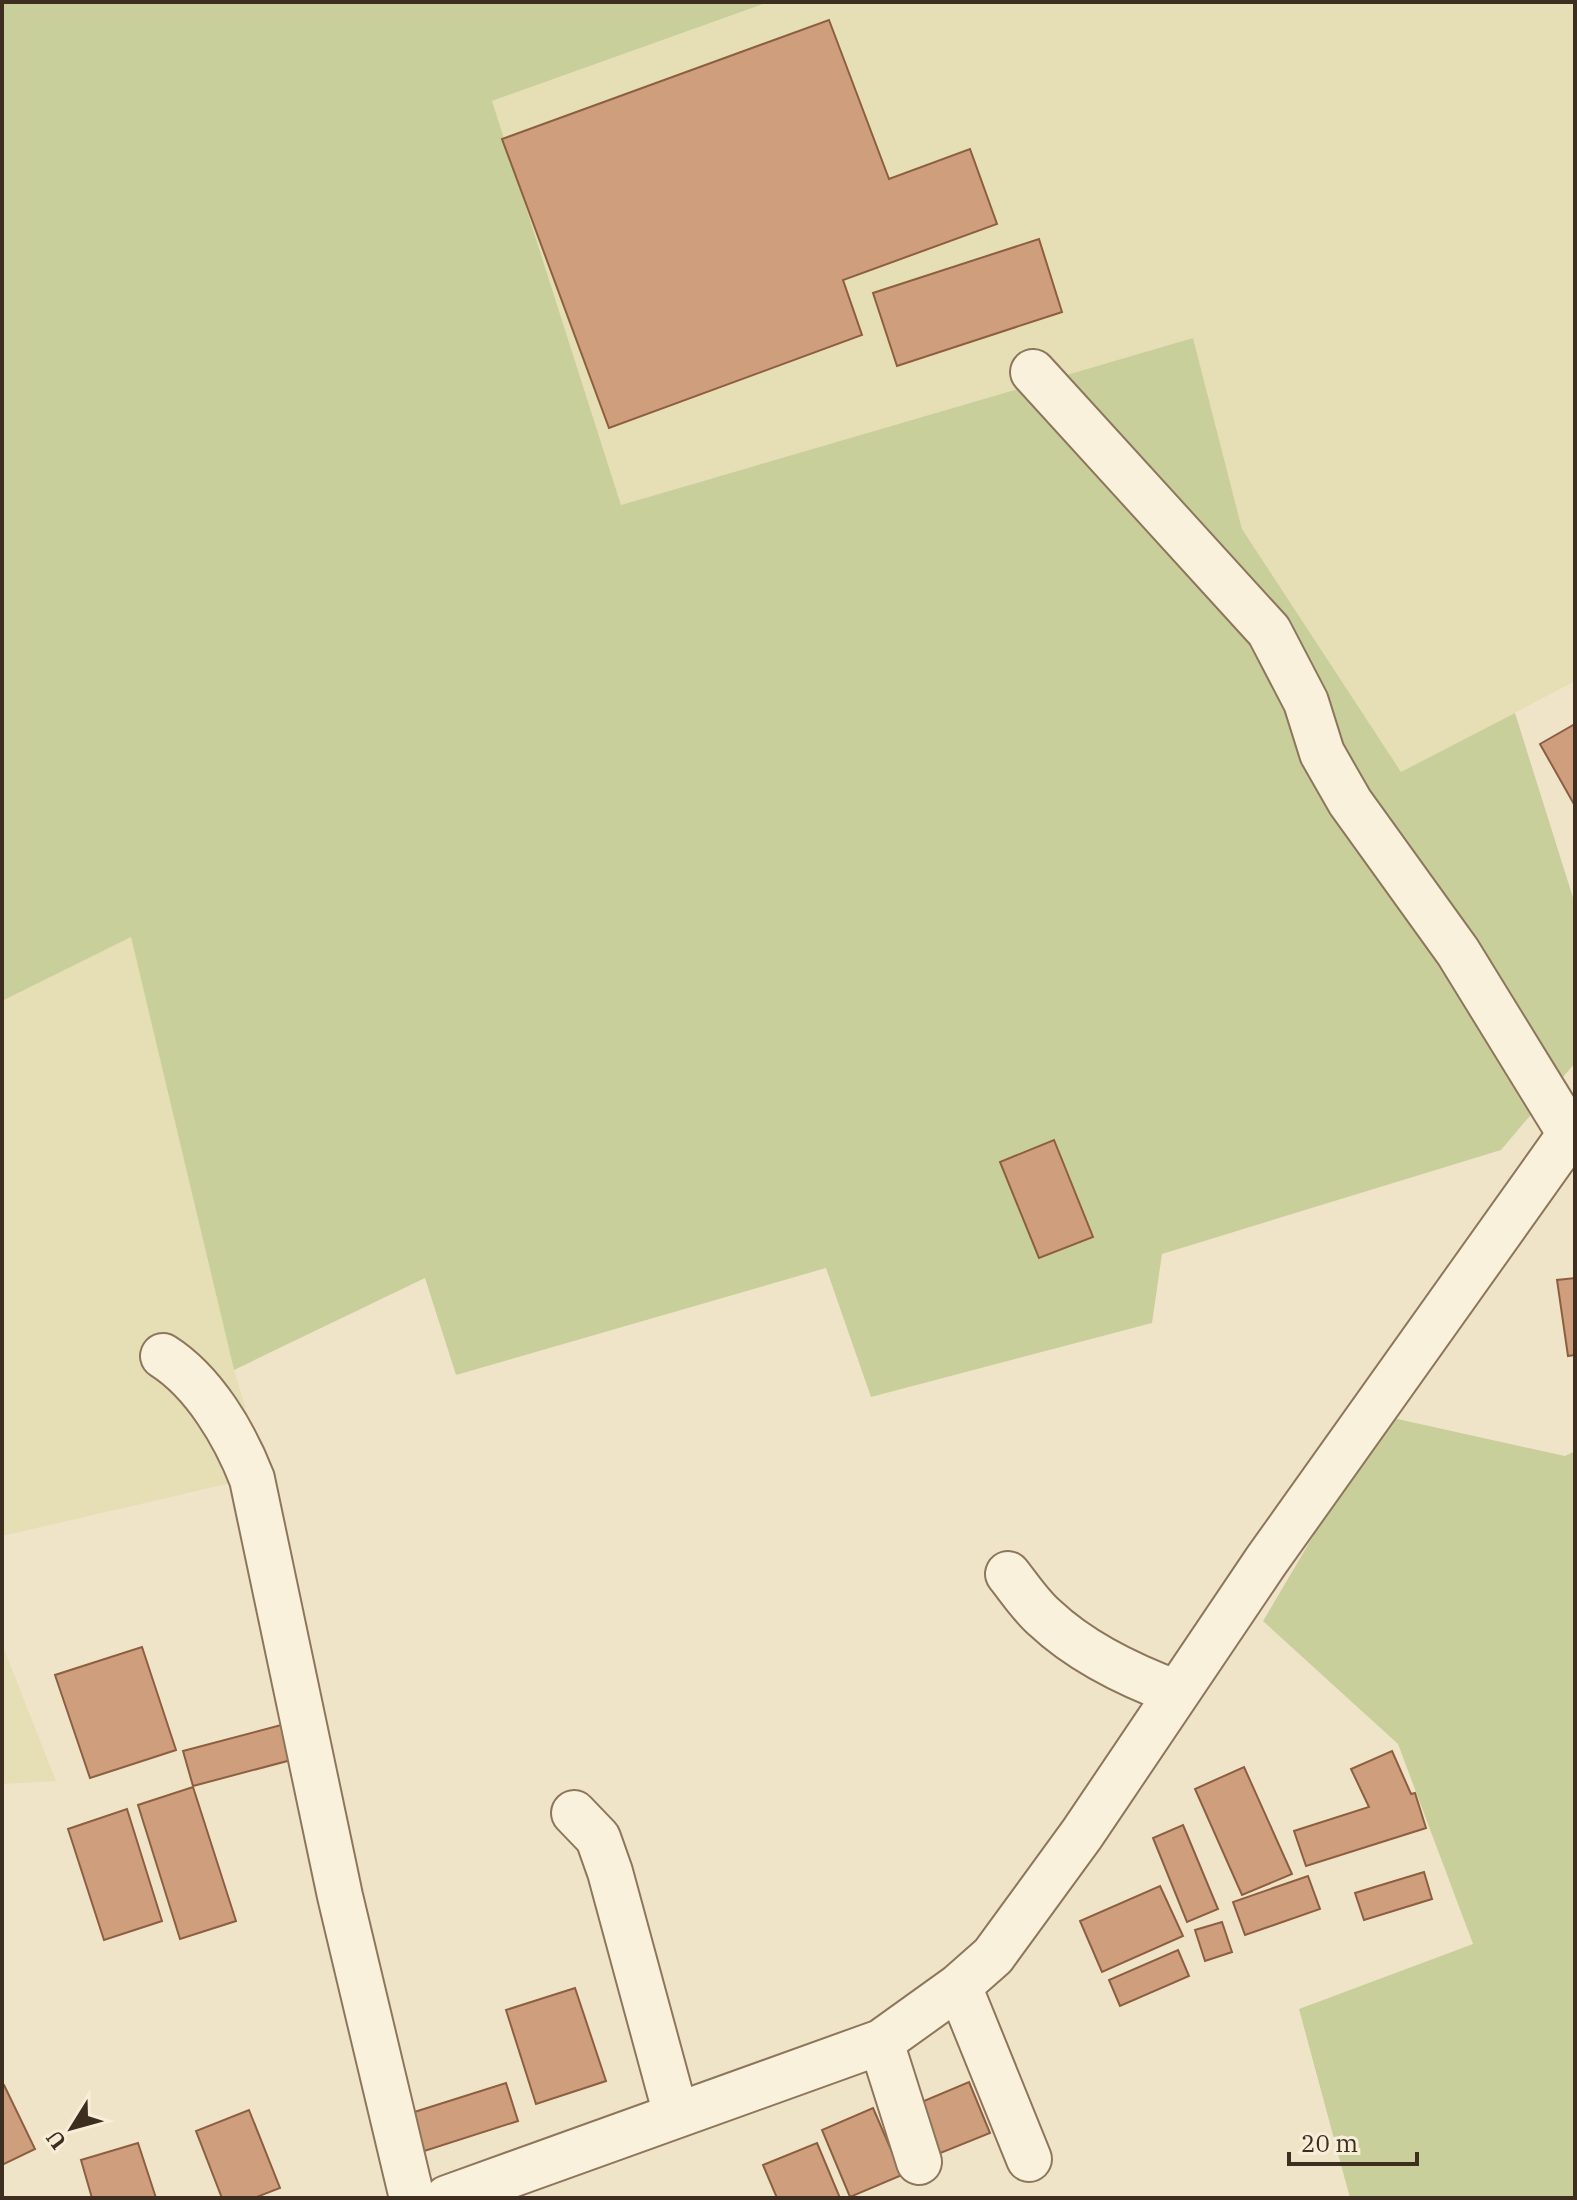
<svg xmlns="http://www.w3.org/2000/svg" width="1577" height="2200" viewBox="0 0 1577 2200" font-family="'IBM Plex Serif',serif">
<rect width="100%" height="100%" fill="#f0e4c8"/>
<!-- farmland -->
<path fill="#e6deb5" d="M769 2H1575V681L1401 773 1242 529 1193 338 621 505 492 101Z
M131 937 234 1370 266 1475 2 1536V1001Z
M2 1644 56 1781 2 1784Z"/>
<!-- green -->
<path fill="#c9cf9b" d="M2 2H769L492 101 621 505 1193 338 1242 529 1401 772 1515 713 1575 904V1063L1501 1150 1162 1254 1152 1323 871 1397 826 1268 456 1375 425 1278 234 1370 131 937 2 1001Z
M1384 1416 1565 1456 1575 1451V2198H1350L1299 2009 1473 1944 1398 1744 1263 1621Z"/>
<!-- building -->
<path fill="#cf9f7d" stroke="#8d5f41" stroke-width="2" d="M829 20 889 179 970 149 997 224 843 280 862 335 609 428 502 139Z
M1039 239 1062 312 897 366 873 293Z
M1575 724V806L1540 744Z
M1054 1140 1093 1237 1039 1258 1000 1162Z
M1575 1278V1355L1568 1356 1557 1280Z
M142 1647 176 1750 90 1778 55 1675Z
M285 1724 295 1759 193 1786 183 1751Z
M1392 1751 1411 1794 1415 1793 1426 1828 1306 1866 1294 1831 1369 1807 1351 1769Z
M1244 1767 1292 1874 1242 1895 1195 1789Z
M193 1787 236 1921 180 1939 138 1805Z
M127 1809 162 1921 104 1940 68 1829Z
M1183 1825 1218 1909 1187 1922 1153 1838Z
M1424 1872 1432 1899 1364 1920 1355 1893Z
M1308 1876 1320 1909 1245 1935 1233 1902Z
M1160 1886 1183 1936 1102 1972 1080 1921Z
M1222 1922 1232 1952 1205 1961 1195 1930Z
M1178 1950 1189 1976 1120 2006 1109 1980Z
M575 1988 606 2081 536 2104 506 2010Z
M969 2082 990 2133 933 2156 912 2106Z
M506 2083 518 2121 418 2153 405 2115Z
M4 2085 35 2149 2 2165V2086Z
M873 2108 902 2175 850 2197 822 2130Z
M249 2110 280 2188 254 2198H222L196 2131Z
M138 2143 156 2198H92L81 2160Z
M817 2143 840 2198H777L763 2165Z"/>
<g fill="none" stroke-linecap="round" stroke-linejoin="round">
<defs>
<path id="minor" d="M1033 372 1269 631 1306 702 1322 753 1350 802 1458 952 1570 1134
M163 1356C204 1382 235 1435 252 1479L340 1896 412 2198
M1008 1574C1020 1589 1031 1606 1045 1618 1081 1652 1131 1676 1177 1693
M574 1813 598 1838 610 1872 676 2115
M959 1986 1029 2159
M881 2042 919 2162
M447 2198 881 2042 959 1986 993 1956 1082 1834 1266 1561 1575 1127"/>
</defs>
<!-- minor casing -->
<use href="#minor" stroke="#8d765c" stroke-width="48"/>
<!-- minor -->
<use href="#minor" stroke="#faf1dc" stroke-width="44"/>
</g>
<!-- border -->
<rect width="1577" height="2200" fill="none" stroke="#3d2e20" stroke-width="8"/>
<!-- north arrow -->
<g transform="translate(72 2128) rotate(233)" stroke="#f7eed8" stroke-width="6" paint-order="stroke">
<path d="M0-6L14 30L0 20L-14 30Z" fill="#3d2e20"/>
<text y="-12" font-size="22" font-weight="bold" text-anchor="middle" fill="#3d2e20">U</text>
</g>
<!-- scale -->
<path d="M1289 2152v12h128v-12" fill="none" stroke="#3d2e20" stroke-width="4"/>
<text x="1301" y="2152" font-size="24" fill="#3d2e20" stroke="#f7eed8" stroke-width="6" paint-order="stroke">20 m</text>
</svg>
